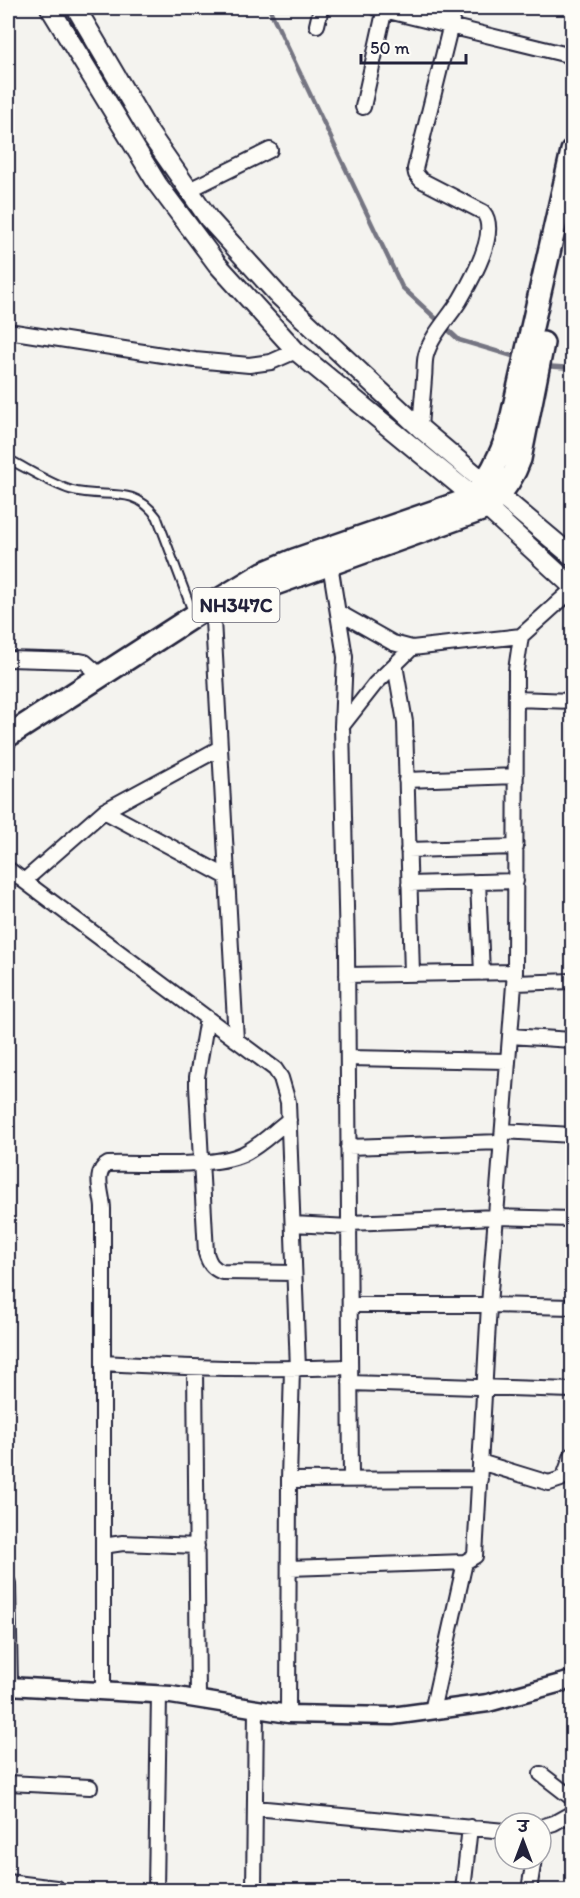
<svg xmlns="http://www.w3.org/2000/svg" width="580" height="1898" viewBox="0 0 580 1898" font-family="Itim,'Playpen Sans Deva',sans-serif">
<rect width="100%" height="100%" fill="#f4f3ef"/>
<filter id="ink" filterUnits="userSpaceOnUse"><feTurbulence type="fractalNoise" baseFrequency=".0167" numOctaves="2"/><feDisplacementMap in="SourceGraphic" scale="12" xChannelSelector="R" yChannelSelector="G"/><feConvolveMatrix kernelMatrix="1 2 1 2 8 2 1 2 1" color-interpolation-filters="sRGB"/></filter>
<g filter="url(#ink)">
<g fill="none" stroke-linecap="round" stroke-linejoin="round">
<!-- stream -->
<path stroke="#757582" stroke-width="4.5" d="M269 8 402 287 459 340 519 358
M544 366 572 368"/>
<defs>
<path id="service" d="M8 459C28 469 49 483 71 490 106 500 132 483 157 517L193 613"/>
<path id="minor" d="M376 8 572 56
M317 25 321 8
M363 107 385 8
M189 190 270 150
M8 331 195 360 249 365 271 362 296 351
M420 428C421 411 423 394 424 378 425 370 424 362 426 355 432 334 449 318 460 300 471 281 500 232 483 212L421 180 416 174 415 169 455 8
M330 564 345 657 342 726 347 951 351 1479
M338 612 393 643 412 648 521 636
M213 620 236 1040
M8 659 80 661 85 662 101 676
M395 665 405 722 412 974
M516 699 572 701
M342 726 375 684 412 648
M406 780 516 776
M104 811 227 877
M408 850 516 847
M8 869 275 1069 281 1078 288 1102 298 1369
M24 881 104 811 220 748
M478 882 482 973
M409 884 516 881
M347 975 515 972
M515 983 572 981
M207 1018 197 1077V1086L206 1253C209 1263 212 1268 222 1272L294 1273
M510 1036 572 1040
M348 1058 508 1061
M503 1131 572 1135
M348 1147 502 1142
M349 1223 496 1217 572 1219
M293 1224 349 1227
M350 1305H489L572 1307
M103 1363C186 1368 267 1370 350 1367
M195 1368 198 1699
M350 1383 572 1390
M480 1462 549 1483 561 1479 565 1474 572 1455
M289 1480 480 1479
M103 1546 123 1543 197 1546
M289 1568 465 1562 475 1556 489 1305 515 972 516 670 521 636 572 590
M8 1583 10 1686
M103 1691V1209C103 1195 92 1172 108 1164 144 1163 213 1168 243 1154 260 1146 274 1131 289 1120
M432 1711 465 1562
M288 1714 289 1480 292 1369
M541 1774 572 1798
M8 1783 90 1787
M255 1808 505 1831
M541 1827 554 1823 572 1813
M8 1882 56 1888 59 1890
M156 1890 159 1694
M254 1890 256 1708
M463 1890 470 1827
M529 1890 534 1859"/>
<path id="tertiary" d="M8 1686 171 1695 288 1714 392 1716 488 1703 572 1680"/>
<path id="secondary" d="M50 8 158 185 217 264 296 351 487 508 572 586
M76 8 150 134 209 219 279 296 420 428 572 556"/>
<path id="trunk" d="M261 589 487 508C502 494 513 479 520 459L543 343
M8 736 220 599 263 573 294 560 473 498C489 478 500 457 508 433L572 151"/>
</defs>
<!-- service casing -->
<use href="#service" stroke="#22223b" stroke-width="11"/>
<!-- minor casing -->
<use href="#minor" stroke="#22223b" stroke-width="18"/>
<!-- tertiary casing -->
<use href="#tertiary" stroke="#22223b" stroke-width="21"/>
<!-- secondary casing -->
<use href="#secondary" stroke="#22223b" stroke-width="22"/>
<!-- trunk casing -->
<use href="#trunk" stroke="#22223b" stroke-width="26"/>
<!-- service -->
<use href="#service" stroke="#fdfcf7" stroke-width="7"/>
<!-- minor -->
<use href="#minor" stroke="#fdfcf7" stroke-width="14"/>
<!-- tertiary -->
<use href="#tertiary" stroke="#fdfcf7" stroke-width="16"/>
<!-- secondary -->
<use href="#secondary" stroke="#fdfcf7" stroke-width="18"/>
<!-- trunk -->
<use href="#trunk" stroke="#fdfcf7" stroke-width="21"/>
</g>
</g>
<g text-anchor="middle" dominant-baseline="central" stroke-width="5" stroke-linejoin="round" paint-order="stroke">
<!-- shield labels -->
<rect fill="#fdfcf7" stroke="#646373" stroke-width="1.5" x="192.5" y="588" width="87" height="34" rx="4.5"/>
<g font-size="20" font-weight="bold" fill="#22223b">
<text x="236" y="605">NH347C</text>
</g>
</g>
<!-- margin -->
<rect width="580" height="1898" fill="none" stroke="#fdfcf7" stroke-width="30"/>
<rect x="15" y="15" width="550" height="1868" fill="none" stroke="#22223b" stroke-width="2" filter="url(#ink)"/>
<!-- north arrow -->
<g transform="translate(523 1841)"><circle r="28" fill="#fdfcf7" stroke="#a5a5ac" stroke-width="1.5"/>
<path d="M0-4.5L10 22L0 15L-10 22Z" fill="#22223b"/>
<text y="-9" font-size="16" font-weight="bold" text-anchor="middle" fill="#22223b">उ</text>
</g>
<!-- scale -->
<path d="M361 54v9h105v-9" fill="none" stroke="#22223b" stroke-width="3"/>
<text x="370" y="54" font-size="18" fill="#22223b" stroke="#fdfcf7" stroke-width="4.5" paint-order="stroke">50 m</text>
</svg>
